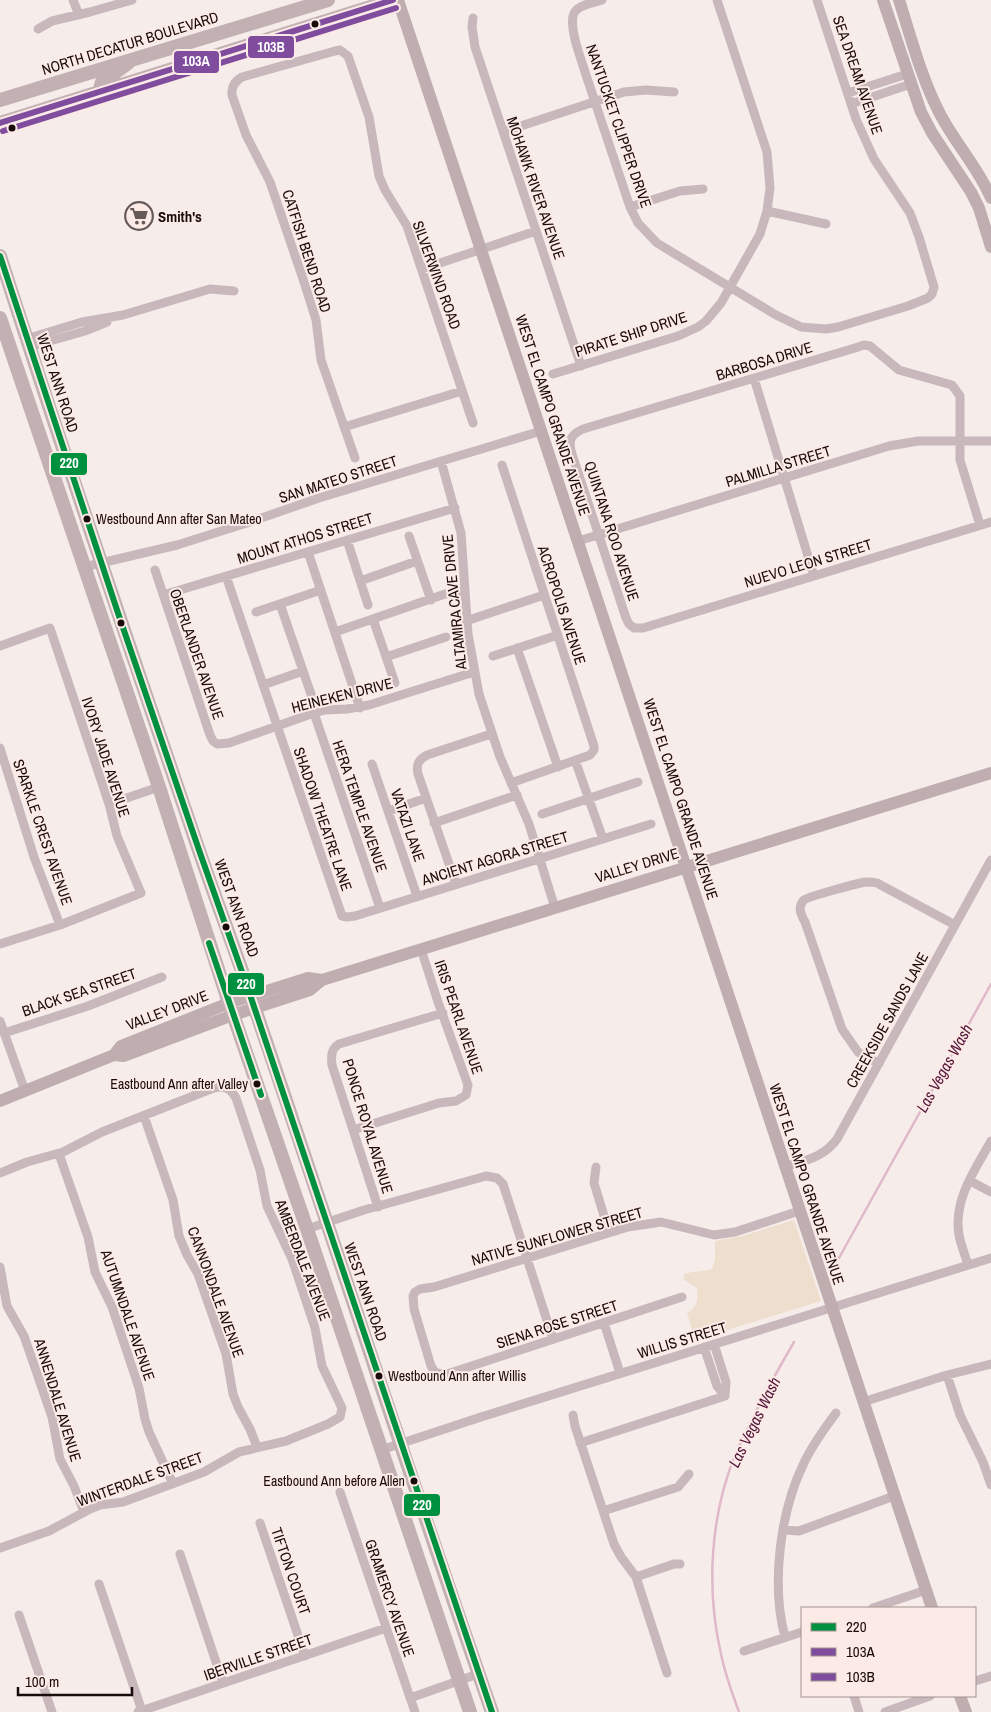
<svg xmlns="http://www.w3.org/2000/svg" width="991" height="1712" viewBox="0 0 991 1712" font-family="'Archivo Narrow',sans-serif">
<rect width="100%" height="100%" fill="#f6edeb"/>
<!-- green -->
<path fill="#eddecd" d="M794 1220 821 1301 695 1340 687 1313C698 1306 698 1300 697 1288L684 1280V1274C693 1271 702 1272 712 1269L715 1260V1241L742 1236Z"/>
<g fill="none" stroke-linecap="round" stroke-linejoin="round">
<!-- stream -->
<path stroke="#e0b8c9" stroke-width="2.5" d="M839 1258 991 984
M739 1712C732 1693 725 1674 721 1654 706 1589 710 1515 736 1453 753 1415 773 1378 794 1342"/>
<!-- street -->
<path stroke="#c9b8bb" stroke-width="9" d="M73 0 79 15
M602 0C593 3 575 5 573 16 570 32 581 58 585 72 600 118 615 163 630 207L638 223 657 243 776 315 801 327 826 329 838 327 908 306 928 298 932 294 934 287 919 237 910 213 874 159 856 119 817 0
M473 18 472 27 475 47 581 366
M38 29 52 21 90 12 132 0
M848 93 907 74
M851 104 911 84
M503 132 624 92 646 90 674 92
M630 207 680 191 703 189
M767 211 826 224
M422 269 536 231
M26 339 82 322 123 315 210 289 234 291
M29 347 85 331 107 322
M553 374 678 336 698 327 706 321 721 303 760 234 767 211 770 188 767 152 717 0
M754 378 814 576
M344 427 462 391
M355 458 321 360 316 320 303 279 270 182 246 135 232 95C231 87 235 81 242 77L335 51 340 50 348 56 369 117 379 176 385 190 407 226 473 423
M441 461 461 533 468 634 479 694 500 757 529 824 555 908
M502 465 594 746V750L590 755 511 783
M980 525 960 460V396L952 385 899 370 870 346 864 345 855 348 583 429C570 435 568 441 572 454L626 618 629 624 634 628H643L991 522
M409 536 431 600
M347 540 368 605
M578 541 889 446 918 441H991
M308 552 360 708
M84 567 177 545 250 522 319 498 541 431
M155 570 210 735 213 741 217 744 229 743 314 713 325 710 347 709 369 705 474 672
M226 576 342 916 347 917 355 916 651 824
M360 581 417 561
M163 595 455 508
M280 604 312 697
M256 612 321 590
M373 619 395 683
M466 621 544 595
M335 632 445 594 464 591
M0 646 50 628 109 804 117 836 141 893 60 925 0 944
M517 648 558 767
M493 656 558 635
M386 657 446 637
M263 685 303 671
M314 713 380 908
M0 748 34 857 60 925
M575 760 603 839
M372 764 417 896
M109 804 159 787
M389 811 426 798
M542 814 638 782
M434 823 517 795
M456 884 418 774C416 765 418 760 427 755L491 734
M0 1021 25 1091
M4 1033 88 1006 162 977
M879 1064 858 1052 842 1029 805 922C801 915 797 907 804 900 809 896 856 884 865 882 869 882 873 882 877 883L955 925
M144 1116 173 1200 179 1236 187 1255 198 1274 226 1354 233 1394 238 1407 250 1429 257 1447
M353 1130 439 1103 456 1101 466 1095 468 1085 438 1002 421 949
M59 1154 88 1237 95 1272 112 1307 139 1388 145 1419 149 1432 173 1484
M596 1167 594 1183 609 1232
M784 1167C806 1160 823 1158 837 1139L991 860
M0 1173 27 1162 63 1152 102 1132 211 1089C223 1085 230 1087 236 1098L260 1170 267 1206 292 1259 315 1328 322 1366 342 1408 340 1417 328 1424 286 1441 239 1452 204 1472 161 1488 123 1502 100 1505 90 1509 49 1531 0 1548
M970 1181 991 1192
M378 1207 332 1065C331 1056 331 1049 339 1044L443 1013
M307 1229 364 1210 486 1176 497 1178 503 1184 553 1339
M968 1265C965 1255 961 1245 959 1235 953 1200 975 1170 991 1141
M0 1267 7 1306 24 1336 52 1417 60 1459 74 1486 84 1512
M682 1297 444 1375 435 1372 431 1366 414 1309 413 1296 415 1292 420 1289 434 1287 628 1227 661 1222 714 1235 735 1232 799 1211
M604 1323 620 1373
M714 1344 726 1382 725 1396
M704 1347 717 1386 725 1396
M947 1375 960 1415 983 1462 991 1485
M863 1402 947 1375 991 1364
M573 1415 575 1426 614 1544 621 1557 636 1577 667 1673
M580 1443 725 1396
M381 1450 481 1417 991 1258
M340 1492 415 1712
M603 1511 678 1487 689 1474
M260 1523 305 1656
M784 1530 799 1531 894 1496
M180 1554 223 1683
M636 1577 674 1564H680
M99 1584 142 1711
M873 1608 926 1590
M19 1615 52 1712
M785 1637C771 1585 780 1513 803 1465 811 1447 824 1429 836 1413
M744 1651 802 1632
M975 1681 991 1676
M854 1696 859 1712
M410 1698 478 1674
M138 1712 386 1628
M885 1712 930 1696"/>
<!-- secondary -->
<path stroke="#c0adb0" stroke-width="12" d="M398 0 932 1608
M883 0 921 112 932 133 971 192 979 208 991 247
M899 0C911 37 921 77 939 112 954 142 978 167 991 198
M114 1055 121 1046 229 1003 308 978 322 980
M0 1101 114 1055 124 1056 233 1015 310 990 322 980 991 773
M960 1696 966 1712"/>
<!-- primary -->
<path stroke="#c3b0b2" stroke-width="14" d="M99 92 102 82 128 63
M0 100 328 0
M0 123 393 0
M0 256C61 447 126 637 191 827 211 888 235 948 255 1009 335 1243 410 1479 492 1712
M0 318 159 787 229 1003 307 1229 470 1712"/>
<defs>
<path id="bus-1" d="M0 256 118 613 199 850 247 986 492 1712
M209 943 261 1095"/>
<path id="bus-2" d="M0 123 393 0"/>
<path id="bus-3" d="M3 131 396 8"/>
</defs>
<!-- bus-1 casing -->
<use href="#bus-1" stroke="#fbeae6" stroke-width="10"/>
<!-- bus-2 casing -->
<use href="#bus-2" stroke="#fbeae6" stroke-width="10"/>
<!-- bus-3 casing -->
<use href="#bus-3" stroke="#fbeae6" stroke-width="10"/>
<!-- bus-1 -->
<use href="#bus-1" stroke="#009140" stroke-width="6"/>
<!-- bus-2 -->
<use href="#bus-2" stroke="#804c9e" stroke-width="6"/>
<!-- bus-3 -->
<use href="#bus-3" stroke="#804c9e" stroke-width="6"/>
</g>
<!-- icons -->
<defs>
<symbol id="supermarket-ring" viewBox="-11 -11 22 22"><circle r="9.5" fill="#fbeae6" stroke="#665a58" stroke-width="1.5"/><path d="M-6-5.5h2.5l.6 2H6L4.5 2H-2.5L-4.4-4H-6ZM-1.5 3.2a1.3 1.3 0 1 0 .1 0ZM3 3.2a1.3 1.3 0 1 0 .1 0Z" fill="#665a58"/></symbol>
</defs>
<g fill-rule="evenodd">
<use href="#supermarket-ring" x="123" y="200" width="32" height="32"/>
</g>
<!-- markers -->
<g fill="#190b09" stroke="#fbeae6" stroke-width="2">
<circle cx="315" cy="24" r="4.5"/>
<circle cx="12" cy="128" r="4.5"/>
<circle cx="87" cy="519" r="4.5"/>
<circle cx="121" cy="623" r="4.5"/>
<circle cx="226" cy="927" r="4.5"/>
<circle cx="257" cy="1084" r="4.5"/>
<circle cx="379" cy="1376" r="4.5"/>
<circle cx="414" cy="1481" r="4.5"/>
</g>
<g text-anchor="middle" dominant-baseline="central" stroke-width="4" stroke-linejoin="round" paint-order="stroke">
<!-- bus labels -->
<g font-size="14" fill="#190b09" stroke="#fbeae6" text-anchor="start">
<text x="96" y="519">Westbound Ann after San Mateo</text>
<text x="248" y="1084" text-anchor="end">Eastbound Ann after Valley</text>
<text x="388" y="1376">Westbound Ann after Willis</text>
<text x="405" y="1481" text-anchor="end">Eastbound Ann before Allen</text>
</g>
<!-- street labels -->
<g font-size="15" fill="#190b09" stroke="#fbeae6">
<text transform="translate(130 43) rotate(-17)">NORTH DECATUR BOULEVARD</text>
<text transform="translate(858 75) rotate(71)">SEA DREAM AVENUE</text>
<text transform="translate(619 126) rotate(71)">NANTUCKET CLIPPER DRIVE</text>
<text transform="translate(536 188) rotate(71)">MOHAWK RIVER AVENUE</text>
<text transform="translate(307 251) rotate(72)">CATFISH BEND ROAD</text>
<text transform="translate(437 275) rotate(70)">SILVERWIND ROAD</text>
<text transform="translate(631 334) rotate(-18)">PIRATE SHIP DRIVE</text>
<text transform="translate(764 361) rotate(-17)">BARBOSA DRIVE</text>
<text transform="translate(58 383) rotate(72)">WEST ANN ROAD</text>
<text transform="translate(553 415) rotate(72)">WEST EL CAMPO GRANDE AVENUE</text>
<text transform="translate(778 466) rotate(-17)">PALMILLA STREET</text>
<text transform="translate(338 479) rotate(-18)">SAN MATEO STREET</text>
<text transform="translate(612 531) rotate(72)">QUINTANA ROO AVENUE</text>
<text transform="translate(305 538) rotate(-17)">MOUNT ATHOS STREET</text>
<text transform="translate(808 563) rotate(-17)">NUEVO LEON STREET</text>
<text transform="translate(454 602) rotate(-96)">ALTAMIRA CAVE DRIVE</text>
<text transform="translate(562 605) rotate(72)">ACROPOLIS AVENUE</text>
<text transform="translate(197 654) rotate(71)">OBERLANDER AVENUE</text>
<text transform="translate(342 695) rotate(-14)">HEINEKEN DRIVE</text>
<text transform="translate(106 757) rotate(72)">IVORY JADE AVENUE</text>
<text transform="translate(681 799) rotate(72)">WEST EL CAMPO GRANDE AVENUE</text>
<text transform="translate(360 806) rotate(71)">HERA TEMPLE AVENUE</text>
<text transform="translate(323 819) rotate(71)">SHADOW THEATRE LANE</text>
<text transform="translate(408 825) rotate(71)">VATAZI LANE</text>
<text transform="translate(43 832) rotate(71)">SPARKLE CREST AVENUE</text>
<text transform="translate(495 858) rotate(-17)">ANCIENT AGORA STREET</text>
<text transform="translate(637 865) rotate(-17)">VALLEY DRIVE</text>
<text transform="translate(237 908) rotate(70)">WEST ANN ROAD</text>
<text transform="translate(79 992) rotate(-19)">BLACK SEA STREET</text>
<text transform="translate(167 1010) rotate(-21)">VALLEY DRIVE</text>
<text transform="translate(459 1017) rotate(71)">IRIS PEARL AVENUE</text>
<text transform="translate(887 1020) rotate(-61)">CREEKSIDE SANDS LANE</text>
<text transform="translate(368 1126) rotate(73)">PONCE ROYAL AVENUE</text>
<text transform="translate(807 1184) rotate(72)">WEST EL CAMPO GRANDE AVENUE</text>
<text transform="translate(557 1236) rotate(-16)">NATIVE SUNFLOWER STREET</text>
<text transform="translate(303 1260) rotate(69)">AMBERDALE AVENUE</text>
<text transform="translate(216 1292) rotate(70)">CANNONDALE AVENUE</text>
<text transform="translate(366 1292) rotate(71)">WEST ANN ROAD</text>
<text transform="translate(128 1315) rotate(71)">AUTUMNDALE AVENUE</text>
<text transform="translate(557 1324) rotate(-18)">SIENA ROSE STREET</text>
<text transform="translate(682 1340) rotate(-17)">WILLIS STREET</text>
<text transform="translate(58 1400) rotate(73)">ANNENDALE AVENUE</text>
<text transform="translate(140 1479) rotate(-20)">WINTERDALE STREET</text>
<text transform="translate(291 1571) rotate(71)">TIFTON COURT</text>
<text transform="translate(390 1598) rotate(71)">GRAMERCY AVENUE</text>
<text transform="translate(258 1657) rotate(-19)">IBERVILLE STREET</text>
</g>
<!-- poi labels -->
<g font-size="15" font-weight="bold" fill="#190b09" stroke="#fbeae6" text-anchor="start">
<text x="158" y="216">Smith's</text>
</g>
<!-- water labels -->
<g font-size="16" font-style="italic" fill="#56183d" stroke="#fbeae6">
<text transform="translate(944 1068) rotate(-61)">Las Vegas Wash</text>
<text transform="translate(754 1422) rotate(-64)">Las Vegas Wash</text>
</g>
</g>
<g stroke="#fbeae6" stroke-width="2">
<rect x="247" y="35" width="48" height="24" rx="5" fill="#804c9e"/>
<rect x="173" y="50" width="47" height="24" rx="5" fill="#804c9e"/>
<rect x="50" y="452" width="38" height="24" rx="5" fill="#009140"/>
<rect x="227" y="972" width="38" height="24" rx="5" fill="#009140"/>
<rect x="403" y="1493" width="38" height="24" rx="5" fill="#009140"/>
</g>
<g font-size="14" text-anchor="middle" font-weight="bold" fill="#fff">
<text x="271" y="52">103B</text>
<text x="196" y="66">103A</text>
<text x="69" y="468">220</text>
<text x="246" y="989">220</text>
<text x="422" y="1510">220</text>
</g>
<!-- legend -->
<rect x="801" y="1607" width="175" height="90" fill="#fbeae6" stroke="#a1918e"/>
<rect x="811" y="1623" width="25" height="8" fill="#009140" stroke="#a1918e"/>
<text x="846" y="1632" font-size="15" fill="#190b09">220</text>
<rect x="811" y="1648" width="25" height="8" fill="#804c9e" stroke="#a1918e"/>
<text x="846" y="1657" font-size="15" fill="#190b09">103A</text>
<rect x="811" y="1673" width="25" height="8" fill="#804c9e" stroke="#a1918e"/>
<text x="846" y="1682" font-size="15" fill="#190b09">103B</text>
<!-- scale -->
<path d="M18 1687v8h114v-8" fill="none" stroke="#190b09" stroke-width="2.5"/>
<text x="25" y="1687" font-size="15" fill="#190b09" stroke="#fbeae6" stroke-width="4" paint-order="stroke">100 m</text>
</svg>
